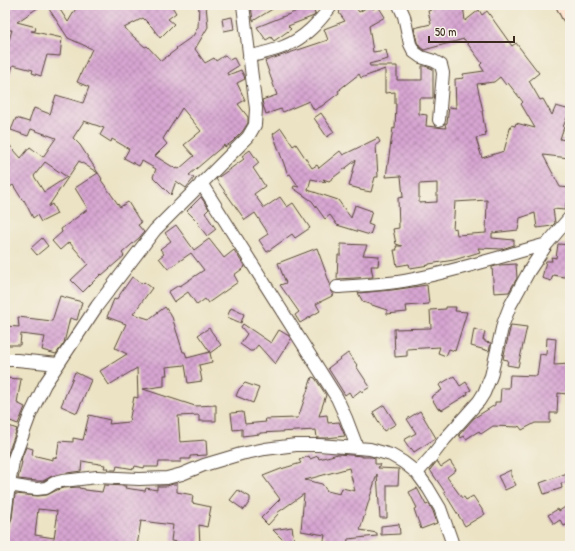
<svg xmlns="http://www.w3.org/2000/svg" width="575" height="551" viewBox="0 0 575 551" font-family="'Patrick Hand',sans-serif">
<defs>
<pattern id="building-cross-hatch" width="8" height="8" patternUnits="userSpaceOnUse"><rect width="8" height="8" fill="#d7a5d2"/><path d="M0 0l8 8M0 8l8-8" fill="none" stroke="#b087aa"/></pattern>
</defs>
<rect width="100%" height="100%" fill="#f7f3e8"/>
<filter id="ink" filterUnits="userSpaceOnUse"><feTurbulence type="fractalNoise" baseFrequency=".025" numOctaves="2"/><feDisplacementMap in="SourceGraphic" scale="8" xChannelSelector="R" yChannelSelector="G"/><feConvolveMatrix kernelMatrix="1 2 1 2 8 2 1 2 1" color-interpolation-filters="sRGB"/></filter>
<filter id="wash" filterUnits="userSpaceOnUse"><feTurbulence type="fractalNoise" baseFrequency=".012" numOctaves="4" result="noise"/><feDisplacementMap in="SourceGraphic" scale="16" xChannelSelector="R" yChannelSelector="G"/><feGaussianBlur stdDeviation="0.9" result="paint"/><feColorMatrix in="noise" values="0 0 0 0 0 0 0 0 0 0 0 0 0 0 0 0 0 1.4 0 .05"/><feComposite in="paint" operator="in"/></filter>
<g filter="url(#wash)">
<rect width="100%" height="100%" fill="#ece3c4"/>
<g id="blocks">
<!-- building -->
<path fill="url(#building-cross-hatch)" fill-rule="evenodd" d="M5 5H42L17 22 36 27 35 31H31L62 38 60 56 47 55 41 76 32 73 33 70 13 65 7 84H5V53L12 30H7L5 31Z
M55 5H57L68 22 78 5H171L176 13 168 19 174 24 160 38 152 27 143 18 124 28 145 47 147 46 161 61 177 49 176 48 193 36 198 27 199 5H206L208 27 195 49 205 63 214 58 216 61 225 55 229 60 234 58 238 66 227 73 228 75 241 70 244 76 245 79 237 83 245 100 238 104 248 117V123L242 132 232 142 225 147 224 145 189 175 194 178 186 188 176 181 171 195 153 177 156 169 142 161 139 166 124 158 129 149 112 139 111 142 100 135 104 128 84 121 73 138 80 145 102 179 101 180 120 207 128 202 141 223 138 225 144 232 140 237 122 253 124 256 102 275 101 274 83 292 71 280 88 264 69 242 60 250 52 241 62 232 61 229 88 209 75 188 98 173 79 161 48 207 52 204 57 214 41 222 37 215 33 218 24 200 23 201 13 185 5 190V140L21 158 30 147 43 157 56 138 31 129 28 136 11 130 16 118 29 122 34 108 50 114 56 95 83 103 89 87 77 82 92 49 68 38 49 9ZM182 108 201 131 184 145 194 156 179 169 177 168 176 169 155 156 167 144 163 139ZM45 162 67 177 44 192 34 176Z
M251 5H279L253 21Z
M312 5 315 14 314 16 288 26 291 29 274 41 271 37 266 40 257 27Z
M339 5H354L359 12 371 5 373 9 378 6 385 17 369 26 373 52 386 50 388 59 369 64 370 66H397V80H422V66H425L433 69V98H419V114L427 115 426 126 446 128 445 124 447 123 449 107 456 108 455 79 464 78 463 74 484 71 480 65 482 63 464 39 424 50 420 47 417 42 414 28 431 24 428 11 431 10 429 5H463L465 21 479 10 482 15 487 11 512 46 516 43 539 73 529 81 540 100 543 99 552 115 556 106 570 110 563 127H564L560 139 570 141 569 158 543 155 560 187 570 188V203H566L565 210 553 209 555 223 552 226 537 228 535 213 520 218 518 230 492 233V238L514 240V245L502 249 478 248 480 252 454 260 429 264V265L410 268 409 264 397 266 394 250H397L396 246H402L396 244 393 229 399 228 398 198 403 197 401 176 386 177 393 128 395 129 396 104H395V92L385 93V69L361 78 359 74 340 89H341L338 91 339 93 322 106 314 110 309 101 283 112 281 109 266 114 263 105 262 100 277 95 265 61 328 40 324 29 345 21 339 13 340 12 338 9ZM500 77 506 85 508 83 523 102 521 104 535 128 516 123 515 126 511 125 504 151 482 158 476 138 486 136 482 111H483L477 84 494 82ZM437 183V202L419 203V184ZM487 200 486 233 457 235 456 228 453 229 455 202Z
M232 17 234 29 224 31 222 19Z
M321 113 334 132 327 137 314 118Z
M281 128 293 146 296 144 312 168 317 165 319 168 340 151 343 155 378 138 380 142 376 145 378 177H375L371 192 360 190V189L349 186 356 160 329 181 323 179 326 182 311 179 308 190 338 200 351 218 355 205 372 211 368 224 373 226 370 235 337 225 330 215 325 219 312 201 293 188 294 186 299 187 290 174 288 175 273 134Z
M250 150 259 163 253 168 265 186 254 194 264 208 280 197 287 207 293 203 310 228 295 238 292 234 267 252 259 240 268 234 266 230 255 213 245 220 216 179 244 159 242 156Z
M201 197 209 209 205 213 216 229 207 236 198 224 199 223 187 211Z
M176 225 194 250 209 239 224 258 234 250 245 267 234 275 238 282 208 303 205 299 197 305 188 292 174 302 168 292 179 285 180 286 204 270 191 253 168 269 159 258 164 254 160 249 171 241 165 233Z
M42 238 48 246 37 255 31 248Z
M341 244 367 245 363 255 379 256 378 266H371L373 277 337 279 338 255H341Z
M558 244 570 245V278L553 275 551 281 542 278 546 261H552L551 257 556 258Z
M317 248 330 284V287L331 291 334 295 316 304 320 311 300 323 295 315 299 312 280 285 286 283 278 263Z
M516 264 517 278 509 292 494 293 492 267 500 265Z
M132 277 142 284 144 282 152 288 133 314 149 319 165 307 172 317 183 352H185L187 358 210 352 198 335 209 328 221 345 210 353 212 362 199 365 202 381 188 383 185 365 166 367 167 375H164V386L143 389 195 406 216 405V421H199V415L178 416 180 442 206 440 207 455 190 456V459H181V462H159L158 467H144V468L135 466 134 469 117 466 116 470H108L109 468H104L105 465 82 461 81 471 60 474 52 476 43 481H37L18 479 22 462H21L22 457 26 447 33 449 32 455 53 460V457L57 458 59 441 73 442V438L83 440 89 415 110 420 109 424 129 422 134 397 138 398 137 368 109 385 100 371 127 354 115 348 126 324 107 317 114 299 116 300Z
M427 285 429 304 406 306 407 312 387 314V310L363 302 358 293 392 290Z
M60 296 82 302 77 320 70 318 64 343 56 354 42 350 45 337 21 334 20 345H5V326L19 327 18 317 52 321Z
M446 307H456L455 311 467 312 455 351 449 349 446 356 438 353 440 347 407 349V356L395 357 394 329 431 328 430 310 446 309Z
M231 308 244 314 241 323 227 317Z
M243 324 271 343 279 330 289 336 291 339 275 364 258 345 253 351H250L240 344 247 334 241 327Z
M511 325 527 327 518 367 507 365 508 360 503 359Z
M474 329 485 332 483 340H485V342L491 343 489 351 471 346Z
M547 338 556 339 554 365 570 364V376H568L567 394 558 393 557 413H550V423H535L522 430 519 426 518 427 493 426 481 434 479 431 466 439 464 436 461 438 459 435 474 418 495 405V402H500L501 388H509L510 375 537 376 540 354 546 355Z
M348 353 357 365 356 366 370 387 362 392 361 390 352 397 349 392 345 395 328 368Z
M75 372 91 380 77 413 61 406Z
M454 376 460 386 466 382 471 390 467 392 468 394 442 410 440 408 438 409 431 397 442 390 439 385Z
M312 377 315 378 326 395 319 416 327 415 328 423 339 422 345 436 327 438H317L316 430 260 433V434L242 436V429L233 430 231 413 243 412 245 424 266 422 265 419 298 418Z
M5 378 21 379 17 403 25 407 18 424 5 419Z
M245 383 259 388 253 403 236 396 239 389Z
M384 405 396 424 384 431 373 412Z
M420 411 436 438 414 452 411 448 410 449 404 440 416 433 407 419Z
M9 426 17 429 5 461V435Z
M338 454 362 456V457H372L375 458V464H380L378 468 399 469 398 485H387V518H380L377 474 360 530 377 533V536L348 539 347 546H323L325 535 301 531 304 494 277 513 278 514 268 525 261 518 280 499 263 476 281 469 301 463 299 460 309 456 310 459 318 456 319 459ZM349 468 355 491 342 488 340 494 327 491 322 484 305 480Z
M437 461 441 467 450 461 456 470 447 477 462 498 464 497 466 500 473 496 485 514 465 526 444 492H445L430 470Z
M511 470V476L516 485 505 490 498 476Z
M570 472V482L561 483 562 488 544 494 540 483Z
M173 484H177V492L193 495 192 503 211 507 207 527 199 525 200 546H184V543L171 541 173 525 141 521 137 546H6L10 523 12 518 15 494 38 496 47 495 57 490 63 488 79 487V488L85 489V490L102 492 104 485 126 486 125 488 145 491 146 488 157 490V486H167ZM38 509 57 511 56 519H57L54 538 35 535Z
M417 488 426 505 429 504 433 511 437 523 421 529 414 509 417 508 409 492Z
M238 490 250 497V501L244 510 230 500Z
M570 504V523L564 526 560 520 554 524 548 515 558 509 559 511Z
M399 524 400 534 381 535V526Z
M292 527 295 546H289L273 530Z"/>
</g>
</g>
<g filter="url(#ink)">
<use href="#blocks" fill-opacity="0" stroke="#564637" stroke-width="1"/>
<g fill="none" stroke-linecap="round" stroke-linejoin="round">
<defs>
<path id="street" d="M399 5 404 16 410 44 414 52 421 57 434 61 441 65 443 73 439 120
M249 57C261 53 274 51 285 46 305 38 319 22 332 5
M201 183 337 398 346 418 357 447
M337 287C366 285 395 284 423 277 465 268 506 255 547 244
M5 360H17L58 364
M417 473 431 457 445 439 479 401 484 393 491 376 503 324 510 306 529 271 547 244 570 217
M9 485 27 488 37 489 46 488 54 483 62 481 72 480 97 477 139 479 167 478 182 474 204 465 241 454 265 449 296 445H319L370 449 391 455 403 462 417 473 428 488 440 508 451 539 453 546
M5 517 9 485 13 461 30 415 45 384 97 306 155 230 248 137 255 125 256 109 243 5"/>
<path id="secondary" d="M565 5 570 15"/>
</defs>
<!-- street casing -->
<use href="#street" stroke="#564637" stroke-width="14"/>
<!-- secondary casing -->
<use href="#secondary" stroke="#564637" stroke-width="19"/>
<!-- street -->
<use href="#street" stroke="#fff" stroke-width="12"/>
<!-- secondary -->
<use href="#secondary" stroke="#fde4d1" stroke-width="17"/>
</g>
</g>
<!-- margin -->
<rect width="575" height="551" fill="none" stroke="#f7f3e8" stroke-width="20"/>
<!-- scale -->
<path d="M429 36v6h85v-6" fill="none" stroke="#3b2a1e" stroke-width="2"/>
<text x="435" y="36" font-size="12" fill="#3b2a1e" stroke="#f7f3e8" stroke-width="3" paint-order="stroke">50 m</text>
</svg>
